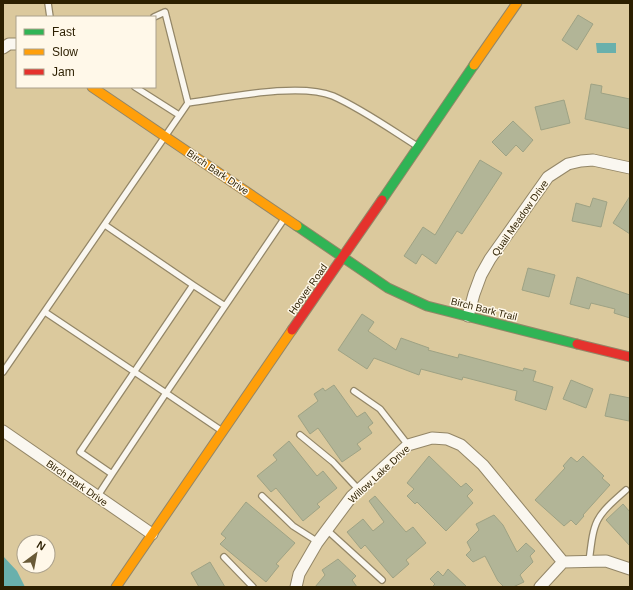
<svg xmlns="http://www.w3.org/2000/svg" width="633" height="590" viewBox="0 0 633 590" font-family="Helvetica,sans-serif">
<rect width="100%" height="100%" fill="#dbc99d"/>
<!-- water -->
<path fill="#69b0ac" d="M596 43H616V53H597Z
M3 556 17 571 25 587H3Z"/>
<!-- building -->
<path fill="#b2b597" stroke="#9ea284" d="M578 15 593 24 577 50 562 40Z
M591 84 602 86 601 93 630 99V129L585 119Z
M564 100 570 123 541 130 535 107Z
M513 121 533 140 523 152 516 145 506 156 492 142Z
M480 160 502 173 462 234 457 231 436 264 422 254 416 264 404 256 423 227 435 235Z
M630 196V234L613 223Z
M593 198 607 202 601 227 572 221 576 203 590 207Z
M528 268 555 275 549 297 522 290Z
M577 277 630 295V318L614 313 615 309 591 303 589 309 570 304Z
M362 314 374 322 368 331 396 350 401 338 429 348 428 350 458 358 459 354 523 371 524 368 536 371 533 381 553 387 546 410 515 400 517 391 463 377 462 380 421 369 419 375 374 358 367 369 338 350Z
M571 380 593 389 586 408 563 399Z
M334 385 357 417 365 412 373 423 368 427 372 433 357 444 361 449 342 462 318 428 310 434 298 416 318 401 314 394 323 388 325 391Z
M610 394 630 398 629 421 605 416Z
M289 441 317 476 323 471 337 488 317 504 320 507 303 521 276 488 271 492 257 476 277 460 273 455Z
M429 456 461 487 466 483 473 490 467 496 473 503 446 531 417 502 415 504 407 496 414 489 407 483Z
M583 456 604 476 602 478 610 485 583 515 584 516 576 525 571 520 564 526 535 500 565 468 563 466 571 457 577 462Z
M375 496 406 532 413 527 426 543 406 560 409 564 393 578 365 545 361 549 347 532 363 519 373 531 384 522 369 501Z
M246 502 295 543 276 564 279 566 266 582 220 544 226 538 221 534Z
M623 504 630 512V546L606 520Z
M494 515 503 525 517 552 526 543 535 551 530 556 533 562 520 575 524 582 513 587H504L498 581 485 556 473 562 466 555 471 550 467 542 479 530 476 524Z
M338 559 356 576 352 580 357 587H315L325 575 322 570Z
M210 562 225 587H199L191 573Z
M448 569 467 587H432L435 584 430 579 438 571 443 576Z"/>
<g fill="none" stroke-linecap="round" stroke-linejoin="round">
<defs>
<path id="lane" d="M48 3 50 17
M154 17 165 12 188 103
M135 87 179 115
M193 285 225 306
M45 312 166 393 284 219
M3 372 188 103C226 98 299 82 333 96 362 109 390 129 417 146
M354 391 380 409 408 445
M300 435 333 462 359 490
M112 474 166 393 222 431
M262 496 293 526 318 542
M97 497 112 474 80 452 193 285 105 225
M327 530 382 580
M224 557 253 587
M589 562C594 520 594 518 626 490"/>
<path id="street" d="M3 48 9 44H17
M468 316 474 294 481 275 490 259 548 177 568 164 581 161 593 160 630 168
M3 431 152 534
M563 562 606 561 630 569
M296 587 299 574 317 543 352 496 408 445 432 438 447 439 461 445 483 465 563 562
M540 587 563 562"/>
<path id="fast" d="M382 200 474 65
M297 226 388 288 427 306 577 344"/>
<path id="slow" d="M474 65 517 3
M92 87 297 226
M116 587 292 330"/>
<path id="jam" d="M292 330 382 200
M577 344 630 357"/>
</defs>
<!-- lane casing -->
<use href="#lane" stroke="#938667" stroke-width="8"/>
<!-- street casing -->
<use href="#street" stroke="#938667" stroke-width="13"/>
<!-- fast casing -->
<use href="#fast" stroke="#938667" stroke-width="11"/>
<!-- slow casing -->
<use href="#slow" stroke="#938667" stroke-width="11"/>
<!-- jam casing -->
<use href="#jam" stroke="#938667" stroke-width="11"/>
<!-- lane -->
<use href="#lane" stroke="#faf7f0" stroke-width="5.5"/>
<!-- street -->
<use href="#street" stroke="#faf7f0" stroke-width="11"/>
<!-- fast -->
<use href="#fast" stroke="#30b455" stroke-width="9"/>
<!-- slow -->
<use href="#slow" stroke="#ff9f0a" stroke-width="9"/>
<!-- jam -->
<use href="#jam" stroke="#e5322d" stroke-width="9"/>
</g>
<g text-anchor="middle" dominant-baseline="central" stroke-width="3" stroke-linejoin="round" paint-order="stroke">
<!-- street labels -->
<g font-size="10" fill="#2c1f00" stroke="#fff8e9">
<text transform="translate(218 172) rotate(34)">Birch Bark Drive</text>
<text transform="translate(520 218) rotate(-55)">Quail Meadow Drive</text>
<text transform="translate(308 289) rotate(-55)">Hoover Road</text>
<text transform="translate(484 309) rotate(14)">Birch Bark Trail</text>
<text transform="translate(379 474) rotate(-43)">Willow Lake Drive</text>
<text transform="translate(77 483) rotate(35)">Birch Bark Drive</text>
</g>
</g>
<!-- border -->
<rect width="633" height="590" fill="none" stroke="#2c1f00" stroke-width="8"/>
<!-- legend -->
<rect x="16" y="16" width="140" height="72" fill="#fff8e9" stroke="#aba18c"/>
<rect x="24" y="29" width="20" height="6" fill="#30b455" stroke="#aba18c"/>
<text x="52" y="36" font-size="12" fill="#2c1f00">Fast</text>
<rect x="24" y="49" width="20" height="6" fill="#ff9f0a" stroke="#aba18c"/>
<text x="52" y="56" font-size="12" fill="#2c1f00">Slow</text>
<rect x="24" y="69" width="20" height="6" fill="#e5322d" stroke="#aba18c"/>
<text x="52" y="76" font-size="12" fill="#2c1f00">Jam</text>
<!-- north arrow -->
<g transform="translate(36 554) rotate(32)"><circle r="19" fill="#fff8e9" stroke="#aba18c"/>
<path d="M0-3L7 15L0 10L-7 15Z" fill="#695a37"/>
<text y="-6" font-size="11" font-weight="bold" text-anchor="middle" fill="#2c1f00">N</text>
</g>
</svg>
